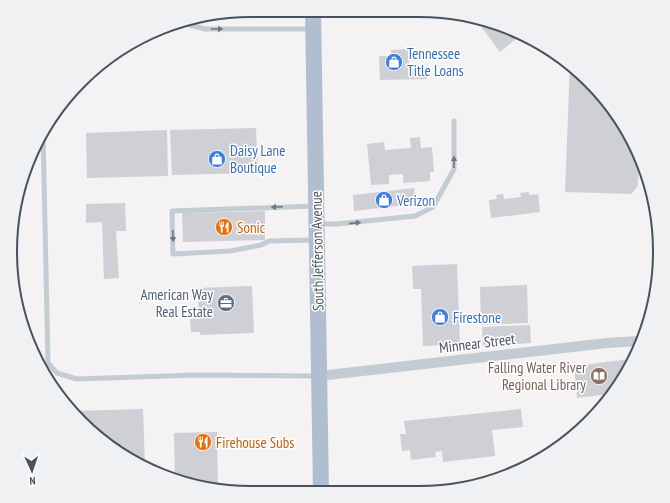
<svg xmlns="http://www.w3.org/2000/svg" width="670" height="503" viewBox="0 0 670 503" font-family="'PT Sans Narrow',sans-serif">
<rect width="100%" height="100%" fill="#f4f2f2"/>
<!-- building -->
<path fill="#ced0d6" d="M474 17 481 18 513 34 517 38 500 52Z
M408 49 409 68 427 67V79L380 80 379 56H391V50Z
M570 65 619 117 639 164 638 186 631 194 565 192Z
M256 128 258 173 172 175 170 130Z
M167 130 168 176 87 178 86 133Z
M420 137 421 148 432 147 434 172H430V181L403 183V174L389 175V184L371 185 367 144 384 142 385 150 411 148 410 138Z
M414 188 416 204 354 211 353 195Z
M529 192V195L538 194 540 212 491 218 489 200 497 199 496 195 503 194 504 199 521 197 520 193Z
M125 203 126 231H116L119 278 104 279 102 222 86 223V204Z
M265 211V240L183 242 182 213Z
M457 264 460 344 423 346 421 289H413L412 266Z
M527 285 528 323 481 325 480 287Z
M252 286 254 333 200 335V332H191L190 319H199L198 288Z
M530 325 531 343 483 346 482 327Z
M630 359 619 385 611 394 577 398 574 366Z
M143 409 145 466 118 452 76 411Z
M521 409 523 427 492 430 495 456 443 462 442 451 435 452 436 457 411 460 410 450 402 451 400 434H406L404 421Z
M217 432 218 490 175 480 174 433Z"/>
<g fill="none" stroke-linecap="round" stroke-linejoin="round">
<!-- service -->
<path stroke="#c3cbd3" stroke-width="5" d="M188 19 190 18
M179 22 205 29H311
M43 132 48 363 57 373 77 379 196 375 317 376
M319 224H337L415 216 433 207 454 169V121
M314 240 269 241 261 245 230 251 173 254 172 211 315 206"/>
<!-- minor -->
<path stroke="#c3cbd3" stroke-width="10" d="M319 376 607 343 638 341"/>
<!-- primary -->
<path stroke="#b1bed0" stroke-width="16" d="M313 10 321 491"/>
</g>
<!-- one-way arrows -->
<defs><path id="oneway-solid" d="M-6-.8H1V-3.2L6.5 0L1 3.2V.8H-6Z"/></defs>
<g fill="#6e7782">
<use href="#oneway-solid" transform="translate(217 29)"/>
<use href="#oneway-solid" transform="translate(454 162) rotate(-89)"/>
<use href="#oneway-solid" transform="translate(277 207) rotate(178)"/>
<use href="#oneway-solid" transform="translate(355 223) rotate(-6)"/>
<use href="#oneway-solid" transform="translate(173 236) rotate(88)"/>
</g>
<!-- icons -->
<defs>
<symbol id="shop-disc" viewBox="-11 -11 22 22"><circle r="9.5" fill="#3f7fe0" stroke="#fff"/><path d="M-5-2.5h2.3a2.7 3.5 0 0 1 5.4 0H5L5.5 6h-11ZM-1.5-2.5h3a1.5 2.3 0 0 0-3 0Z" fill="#fff"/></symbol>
<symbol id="restaurant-disc" viewBox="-11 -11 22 22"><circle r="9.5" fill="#e8710a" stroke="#fff"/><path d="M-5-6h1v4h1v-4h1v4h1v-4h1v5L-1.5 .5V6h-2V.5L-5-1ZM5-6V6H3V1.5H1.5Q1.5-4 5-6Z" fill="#fff"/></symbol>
<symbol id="office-disc" viewBox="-11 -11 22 22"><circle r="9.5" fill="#5c6f8a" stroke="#fff"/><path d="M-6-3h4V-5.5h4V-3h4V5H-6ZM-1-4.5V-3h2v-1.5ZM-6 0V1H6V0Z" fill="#fff"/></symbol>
<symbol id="library-disc" viewBox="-11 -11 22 22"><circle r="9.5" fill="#8d6e63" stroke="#fff"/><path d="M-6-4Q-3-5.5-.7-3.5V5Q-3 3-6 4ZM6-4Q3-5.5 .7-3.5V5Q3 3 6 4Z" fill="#fff"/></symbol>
</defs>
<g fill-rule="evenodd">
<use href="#shop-disc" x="384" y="52" width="20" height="20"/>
<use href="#shop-disc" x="207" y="149" width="20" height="20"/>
<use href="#shop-disc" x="374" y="190" width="20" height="20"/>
<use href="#restaurant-disc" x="214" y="217" width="20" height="20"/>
<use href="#office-disc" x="216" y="293" width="20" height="20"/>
<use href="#shop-disc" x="430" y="307" width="20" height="20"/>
<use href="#library-disc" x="589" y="366" width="20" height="20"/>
<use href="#restaurant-disc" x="193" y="432" width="20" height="20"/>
</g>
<g text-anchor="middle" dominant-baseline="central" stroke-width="3" stroke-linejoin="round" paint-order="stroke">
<!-- shop labels -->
<g font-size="15" fill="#366cbe" stroke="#fff" text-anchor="start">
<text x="407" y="53">Tennessee<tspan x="407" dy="17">Title Loans</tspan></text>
<text x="230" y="150">Daisy Lane<tspan x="230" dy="17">Boutique</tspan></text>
<text x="397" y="200">Verizon</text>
<text x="453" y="317">Firestone</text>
</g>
<!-- food labels -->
<g font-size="15" fill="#c56008" stroke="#fff" text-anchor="start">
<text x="237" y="227">Sonic</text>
<text x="216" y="442">Firehouse Subs</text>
</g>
<!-- street labels -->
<g font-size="15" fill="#495360" stroke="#fff">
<text transform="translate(317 251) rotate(-91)">South Jefferson Avenue</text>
<text transform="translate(477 343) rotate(-7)">Minnear Street</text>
</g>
<!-- service labels -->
<g font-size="15" fill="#4e5e75" stroke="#fff" text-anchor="end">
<text x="213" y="294">American Way<tspan x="213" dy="17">Real Estate</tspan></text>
</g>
<!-- education labels -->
<g font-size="15" fill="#785e54" stroke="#fff" text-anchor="end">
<text x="586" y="367">Falling Water River<tspan x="586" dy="17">Regional Library</tspan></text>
</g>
</g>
<!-- crop -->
<path d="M0 0H670V503H0ZM251 17H419A234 234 0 0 1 653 251V252A234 234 0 0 1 419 486H251A234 234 0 0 1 17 252V251A234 234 0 0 1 251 17Z" fill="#f0f1f2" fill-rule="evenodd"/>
<path fill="none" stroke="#495360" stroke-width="2" d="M251 17H419A234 234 0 0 1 653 251V252A234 234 0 0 1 419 486H251A234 234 0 0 1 17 252V251A234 234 0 0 1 251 17Z"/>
<!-- north arrow -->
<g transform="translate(32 471) rotate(177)" stroke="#ffffff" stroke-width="3" paint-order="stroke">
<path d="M0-3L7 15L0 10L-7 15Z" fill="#495360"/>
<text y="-6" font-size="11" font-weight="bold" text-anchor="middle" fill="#495360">N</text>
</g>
</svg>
